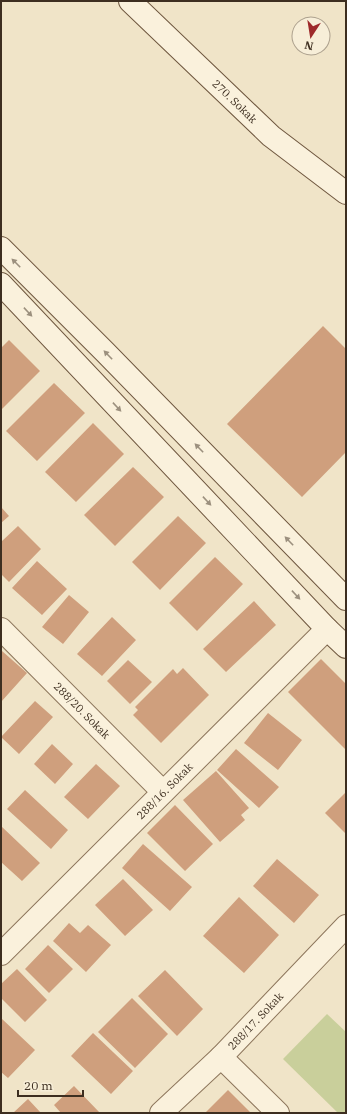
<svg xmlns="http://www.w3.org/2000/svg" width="347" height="1114" viewBox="0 0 347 1114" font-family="'IBM Plex Serif',serif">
<rect width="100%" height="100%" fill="#f0e4c8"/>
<!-- green -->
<path fill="#c9cf9b" d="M327 1014 346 1032V1113H338L283 1059Z"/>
<!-- building -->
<path fill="#cf9f7d" d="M323 326 346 349V452L302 497 227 424Z
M9 340 40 371 1 410V348Z
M54 383 85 413 37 461 6 431Z
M93 423 124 454 76 502 45 472Z
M133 467 164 497 115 546 84 515Z
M1 507 9 516 1 523Z
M178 516 206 543 160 590 132 562Z
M18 526 41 549 9 582 1 574V542Z
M215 557 243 584 197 631 169 603Z
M37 561 67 589 42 615 12 588Z
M69 595 89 612 63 644 42 627Z
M254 601 276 625 226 672 203 649Z
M112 617 136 640 102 676 77 654Z
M2 651 27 673 1 702V652Z
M321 659 346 684V750L288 692Z
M128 660 152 682 130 704 107 681Z
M183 668 209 695 161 743 133 715 138 710 135 707 173 669 177 674Z
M35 701 53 717 19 754 1 737Z
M268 713 302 740 278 770 244 743Z
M52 744 73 764 55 784 34 764Z
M236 749 279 787 259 808 217 770Z
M96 764 120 786 88 819 64 797Z
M216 771 249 808 241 815 245 820 220 842 183 800Z
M25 790 68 830 51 849 7 809Z
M346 792V834L325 813Z
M175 805 213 844 185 871 147 833Z
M1 826 40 863 22 881 1 862Z
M143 844 192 887 170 911 122 868Z
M277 859 319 895 294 923 253 886Z
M123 879 153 910 125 936 95 905Z
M239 897 279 935 244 973 203 936Z
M69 923 80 933 88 925 111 945 86 972 53 941Z
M48 945 73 969 49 993 25 969Z
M17 969 47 1000 25 1022 1 998V984Z
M165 970 203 1009 177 1036 138 996Z
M132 998 168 1034 135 1068 98 1032Z
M1 1018 35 1050 8 1078 1 1072Z
M93 1033 133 1071 111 1094 71 1056Z
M74 1086 100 1113H61L54 1105Z
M228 1090 251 1113H205Z
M28 1099 41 1113H13Z"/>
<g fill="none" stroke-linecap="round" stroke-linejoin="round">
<defs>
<g id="street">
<path id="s1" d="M1 629 163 792"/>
<path id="s2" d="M1 954 327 629"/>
<path d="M221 1057 278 1113"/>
<path id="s3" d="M161 1113 221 1057 346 926"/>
</g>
<g id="secondary">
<path id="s4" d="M130 1 271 136 346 193"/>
<path d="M1 248 105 352 346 599"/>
<path d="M1 284 327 629 346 647"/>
</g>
</defs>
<!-- street casing -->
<use href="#street" stroke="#8d765c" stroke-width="24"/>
<!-- secondary casing -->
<use href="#secondary" stroke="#6f573f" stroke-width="24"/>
<!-- street -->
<use href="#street" stroke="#faf1dc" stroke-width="22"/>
<!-- secondary -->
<use href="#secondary" stroke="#faf1dc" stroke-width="22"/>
</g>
<!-- one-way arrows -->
<defs><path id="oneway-solid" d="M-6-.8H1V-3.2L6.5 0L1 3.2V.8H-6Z"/></defs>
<g fill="#9c907e">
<use href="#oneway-solid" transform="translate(16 263) rotate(-135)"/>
<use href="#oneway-solid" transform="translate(28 312) rotate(47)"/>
<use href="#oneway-solid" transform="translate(108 355) rotate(-134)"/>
<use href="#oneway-solid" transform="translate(117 407) rotate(47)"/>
<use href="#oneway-solid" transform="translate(199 448) rotate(-134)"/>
<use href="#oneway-solid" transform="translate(207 501) rotate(47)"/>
<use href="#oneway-solid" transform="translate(289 541) rotate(-134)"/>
<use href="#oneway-solid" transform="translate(296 595) rotate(47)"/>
</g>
<g text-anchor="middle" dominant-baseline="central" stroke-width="3.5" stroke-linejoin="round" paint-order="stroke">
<!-- street labels -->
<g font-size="11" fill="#3d2e20" stroke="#f7eed8">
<text stroke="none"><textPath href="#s4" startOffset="145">270. Sokak</textPath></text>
<text stroke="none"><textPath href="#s1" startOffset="115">288/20. Sokak</textPath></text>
<text stroke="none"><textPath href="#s2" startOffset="231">288/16. Sokak</textPath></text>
<text stroke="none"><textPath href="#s3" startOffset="132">288/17. Sokak</textPath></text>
</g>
</g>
<!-- border -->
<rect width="347" height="1114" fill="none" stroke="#3d2e20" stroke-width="4"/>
<!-- north arrow -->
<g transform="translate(311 36) rotate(192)"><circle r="19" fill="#f7eed8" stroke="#ada18e"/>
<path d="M0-3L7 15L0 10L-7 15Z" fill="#9e2a2b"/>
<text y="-6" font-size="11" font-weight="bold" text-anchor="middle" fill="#3d2e20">N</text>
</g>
<!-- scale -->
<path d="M18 1090v6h65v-6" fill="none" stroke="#3d2e20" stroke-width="2"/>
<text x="24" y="1090" font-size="12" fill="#3d2e20" stroke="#f7eed8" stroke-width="3" paint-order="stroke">20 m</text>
</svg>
